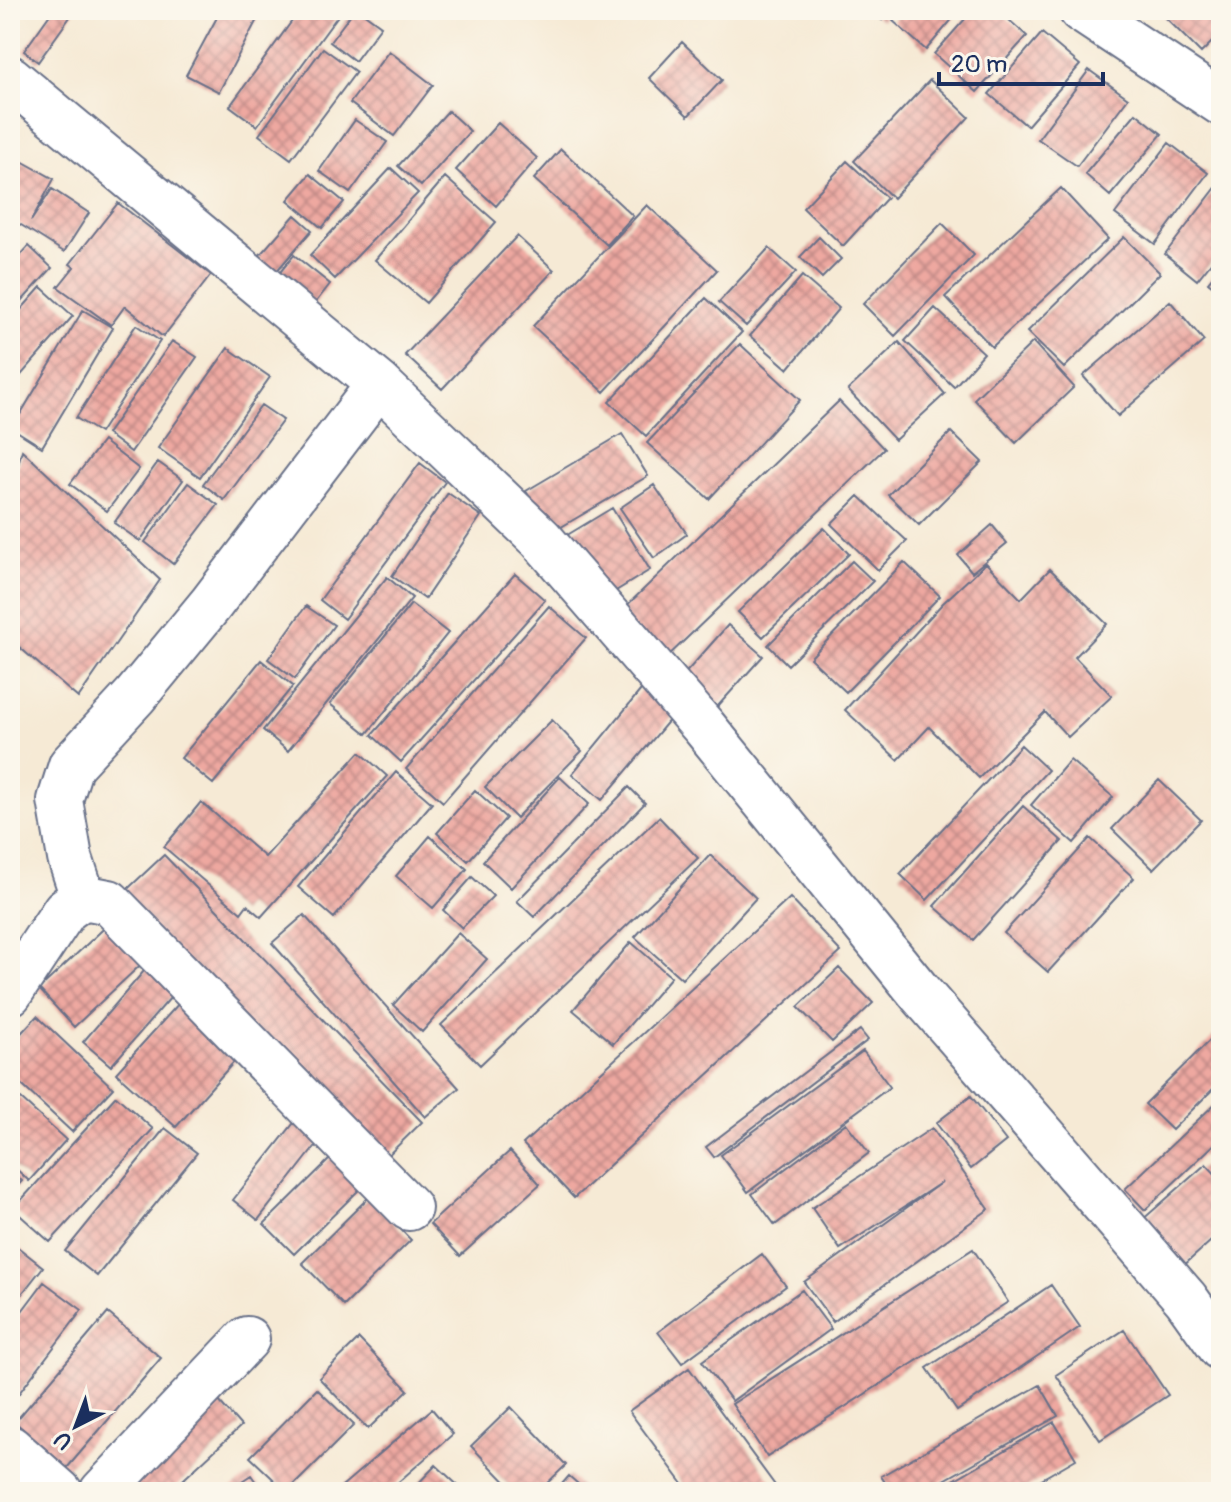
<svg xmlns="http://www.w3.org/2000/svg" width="1231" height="1502" viewBox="0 0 1231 1502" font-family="Pangolin,sans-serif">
<defs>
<pattern id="building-cross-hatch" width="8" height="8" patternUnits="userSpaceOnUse" patternTransform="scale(2)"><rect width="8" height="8" fill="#eea8a0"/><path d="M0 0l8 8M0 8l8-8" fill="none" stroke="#c08986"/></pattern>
</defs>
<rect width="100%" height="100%" fill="#fbf7ec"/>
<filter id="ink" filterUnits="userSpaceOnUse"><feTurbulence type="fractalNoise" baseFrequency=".0125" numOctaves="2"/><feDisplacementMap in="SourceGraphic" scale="16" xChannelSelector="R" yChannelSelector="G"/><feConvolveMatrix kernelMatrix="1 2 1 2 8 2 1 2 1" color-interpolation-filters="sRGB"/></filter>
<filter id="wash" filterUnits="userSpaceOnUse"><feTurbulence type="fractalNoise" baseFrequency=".006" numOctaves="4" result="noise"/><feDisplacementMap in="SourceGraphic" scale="32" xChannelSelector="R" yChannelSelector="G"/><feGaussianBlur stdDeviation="1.8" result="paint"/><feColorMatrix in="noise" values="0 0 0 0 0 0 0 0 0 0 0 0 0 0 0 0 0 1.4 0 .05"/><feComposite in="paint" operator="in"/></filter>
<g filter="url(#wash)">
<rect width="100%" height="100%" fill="#f6ead5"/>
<g id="blocks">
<!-- building -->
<path fill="url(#building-cross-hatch)" d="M53 10H75L38 62 24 51Z
M221 10 261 12 219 92 186 75Z
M300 10H342L257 126 230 106Z
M354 10H359L381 26 355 61 330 42Z
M867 10H888L882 20Z
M902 10H960L926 50 893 21Z
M973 10H998L1027 36 977 92 934 54Z
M1158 10H1221V33L1201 53Z
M1042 33 1080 65 1027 126 989 94Z
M682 42 722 80 688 116 649 78Z
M323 48 356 72 291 159 259 135Z
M389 51 433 85 394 136 350 103Z
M1089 70 1128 98 1077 166 1038 139Z
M930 80 969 117 893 198 854 161Z
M448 111 470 131 421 186 398 166Z
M1136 113 1162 134 1110 196 1085 174Z
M355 120 387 142 350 193 319 171Z
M498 123 537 158 496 206 456 170Z
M1169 143 1208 173 1155 244 1115 214Z
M561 149 633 216 607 245 534 179Z
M18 159 54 179 31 221 52 189 89 213 64 252 10 218V174Z
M847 161 887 198 843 246 803 208Z
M391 168 418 193 335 279 310 255Z
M310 174 344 202 322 228 288 200Z
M445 177 496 222 426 303 375 260Z
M1218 185 1221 188V250L1197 280 1165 254Z
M1061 188 1108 239 992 347 945 297Z
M118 203 211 275 163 337 125 306 111 325 58 287 74 267 70 264Z
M647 205 717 270 604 392 533 326Z
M295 215 312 230 275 273 258 257Z
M942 223 974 255 895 336 863 304Z
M517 236 554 270 442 389 405 355Z
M819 237 841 259 822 278 800 257Z
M1124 237 1160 273 1064 368 1027 332Z
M29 246 52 268 10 314V267Z
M769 248 796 272 746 326 719 302Z
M294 255 330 284 309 311 272 282Z
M1221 266V292L1208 282Z
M802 276 839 308 788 369 750 336Z
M41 287 73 316 15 382 10 379V322Z
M706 298 742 332 646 436 609 402Z
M1170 301 1204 341 1118 416 1083 376Z
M935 308 984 353 954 387 905 341Z
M83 310 113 328 42 447 12 428Z
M136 325 160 341 100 433 76 418Z
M172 341 197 357 131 452 107 434Z
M899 342 945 394 895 440 848 390Z
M1033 342 1074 387 1016 443 974 399Z
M740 344 800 400 709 499 647 443Z
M228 348 270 377 200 477 158 448Z
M839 401 884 449 664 660 619 613Z
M261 405 283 420 224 500 203 484Z
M951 432 982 462 919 525 888 495Z
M622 434 648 476 551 533 526 491Z
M103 441 139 469 107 511 70 484Z
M22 450 160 580 78 698 10 639V493Z
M158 462 183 480 140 541 114 523Z
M420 463 445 482 344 619 320 600Z
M188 483 218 505 173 564 145 542Z
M654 485 687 534 654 558 620 508Z
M448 493 481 516 425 599 392 576Z
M859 496 907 541 878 570 831 524Z
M612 508 650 570 601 600 564 537Z
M992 525 1007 543 972 572 958 555Z
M824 528 849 554 763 637 738 612Z
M852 561 873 581 788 665 768 645Z
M904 562 940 596 846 692 810 658Z
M986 563 1021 599 1050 569 1107 624 1075 657 1112 696 1068 737 1045 712 979 778 929 727 898 760 845 710 942 604Z
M515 574 545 600 401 762 372 735Z
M387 577 412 598 288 751 263 730Z
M411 604 448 633 367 734 330 704Z
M306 606 334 625 295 679 268 659Z
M549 606 586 638 443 802 406 769Z
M728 625 763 656 708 717 674 686Z
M261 660 293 686 213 784 181 758Z
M645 685 676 712 602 800 572 774Z
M552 720 582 751 516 818 485 787Z
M1021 745 1048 770 927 900 900 874Z
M360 752 387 776 261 917 247 905 241 913 164 847 201 802 265 857Z
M1070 760 1113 797 1074 843 1031 805Z
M396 772 432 803 334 918 298 887Z
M560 777 589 804 511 888 483 861Z
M1159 780 1201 820 1153 869 1112 829Z
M629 787 645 803 534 917 517 901Z
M475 790 506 818 468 861 437 833Z
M1023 806 1062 841 973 940 934 906Z
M659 817 698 858 480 1065 441 1025Z
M430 836 467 869 433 908 396 876Z
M1090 838 1134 878 1048 972 1004 933Z
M164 855 422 1122 378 1165 119 897Z
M710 855 756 898 682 979 635 937Z
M472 877 493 896 462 928 443 910Z
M790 898 841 952 574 1198 523 1144Z
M304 915 459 1088 425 1117 272 943Z
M114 919 149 957 74 1027 39 989Z
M458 933 487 959 422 1032 393 1005Z
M631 942 671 977 613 1044 573 1010Z
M150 964 178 989 111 1066 83 1042Z
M839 968 873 1003 832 1042 798 1007Z
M181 1001 241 1054 176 1127 116 1073Z
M37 1016 113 1088 72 1132 10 1074V1045Z
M860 1030 868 1040 714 1157 706 1147Z
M1217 1033 1221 1037V1081L1172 1130 1145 1104Z
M863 1051 890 1087 748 1192 721 1155Z
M10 1089 66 1140 29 1181 10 1163Z
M116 1096 153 1129 50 1242 13 1209Z
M971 1096 1006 1141 971 1169 936 1123Z
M1221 1098V1138L1145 1210 1125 1189Z
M301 1114 325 1134 258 1220 233 1200Z
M846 1123 869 1153 775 1225 752 1194Z
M165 1128 197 1153 97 1276 65 1251Z
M932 1128 989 1209 833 1322 804 1282 942 1182 840 1249 812 1208Z
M338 1151 368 1181 294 1254 264 1224Z
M510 1151 540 1184 460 1256 430 1224Z
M1206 1164 1221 1180V1232L1182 1267 1141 1221Z
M10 1169 22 1181 10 1194Z
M369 1197 411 1240 344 1306 302 1263Z
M10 1241 43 1267 10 1309Z
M973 1249 1008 1302 767 1457 732 1404Z
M762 1254 786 1286 682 1363 658 1332Z
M44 1282 82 1310 10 1405V1327Z
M1051 1285 1080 1327 957 1411 927 1368Z
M802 1290 831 1329 732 1401 702 1361Z
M108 1313 161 1358 67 1468 15 1422Z
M1124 1330 1168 1395 1100 1440 1056 1375Z
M359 1339 408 1390 368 1429 319 1378Z
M689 1368 777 1488 772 1492H689L629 1411Z
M1040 1385 1058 1416 923 1492H891L881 1476Z
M317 1389 354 1425 287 1492 250 1457Z
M210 1391 241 1426 170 1492H131Z
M511 1407 566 1465 538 1492H515L471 1446Z
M432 1409 453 1434 387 1492H335Z
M1054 1422 1076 1459 1019 1492H933Z
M436 1465 465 1492H410Z
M251 1475 263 1492H225Z
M569 1476 587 1492H555Z"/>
</g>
</g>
<g filter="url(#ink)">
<use href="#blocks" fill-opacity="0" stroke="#687088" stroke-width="2"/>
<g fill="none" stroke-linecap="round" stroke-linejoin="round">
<defs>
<path id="minor" d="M1081 10 1221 103
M10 78 379 384 541 539 704 727 920 993 1186 1299 1221 1348
M83 897 70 858 60 800 71 765 135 696 211 604 379 384
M83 897 109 902 409 1208
M10 993 65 910 83 897
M10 1448 60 1492
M102 1492 247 1339"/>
</defs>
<!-- minor casing -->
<use href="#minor" stroke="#687088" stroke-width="48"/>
<!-- minor -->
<use href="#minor" stroke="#fff" stroke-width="44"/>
</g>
</g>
<!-- margin -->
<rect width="1231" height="1502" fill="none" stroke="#fbf7ec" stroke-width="40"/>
<!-- north arrow -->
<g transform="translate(76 1426) rotate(222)" stroke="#fbf7ec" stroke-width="6" paint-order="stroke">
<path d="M0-6L14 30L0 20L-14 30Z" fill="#1b2f5e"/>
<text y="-12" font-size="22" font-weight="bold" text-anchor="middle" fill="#1b2f5e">U</text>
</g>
<!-- scale -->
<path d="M939 72v12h164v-12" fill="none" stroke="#1b2f5e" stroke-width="4"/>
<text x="951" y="72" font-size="24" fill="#1b2f5e" stroke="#fbf7ec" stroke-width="6" paint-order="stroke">20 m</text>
</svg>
